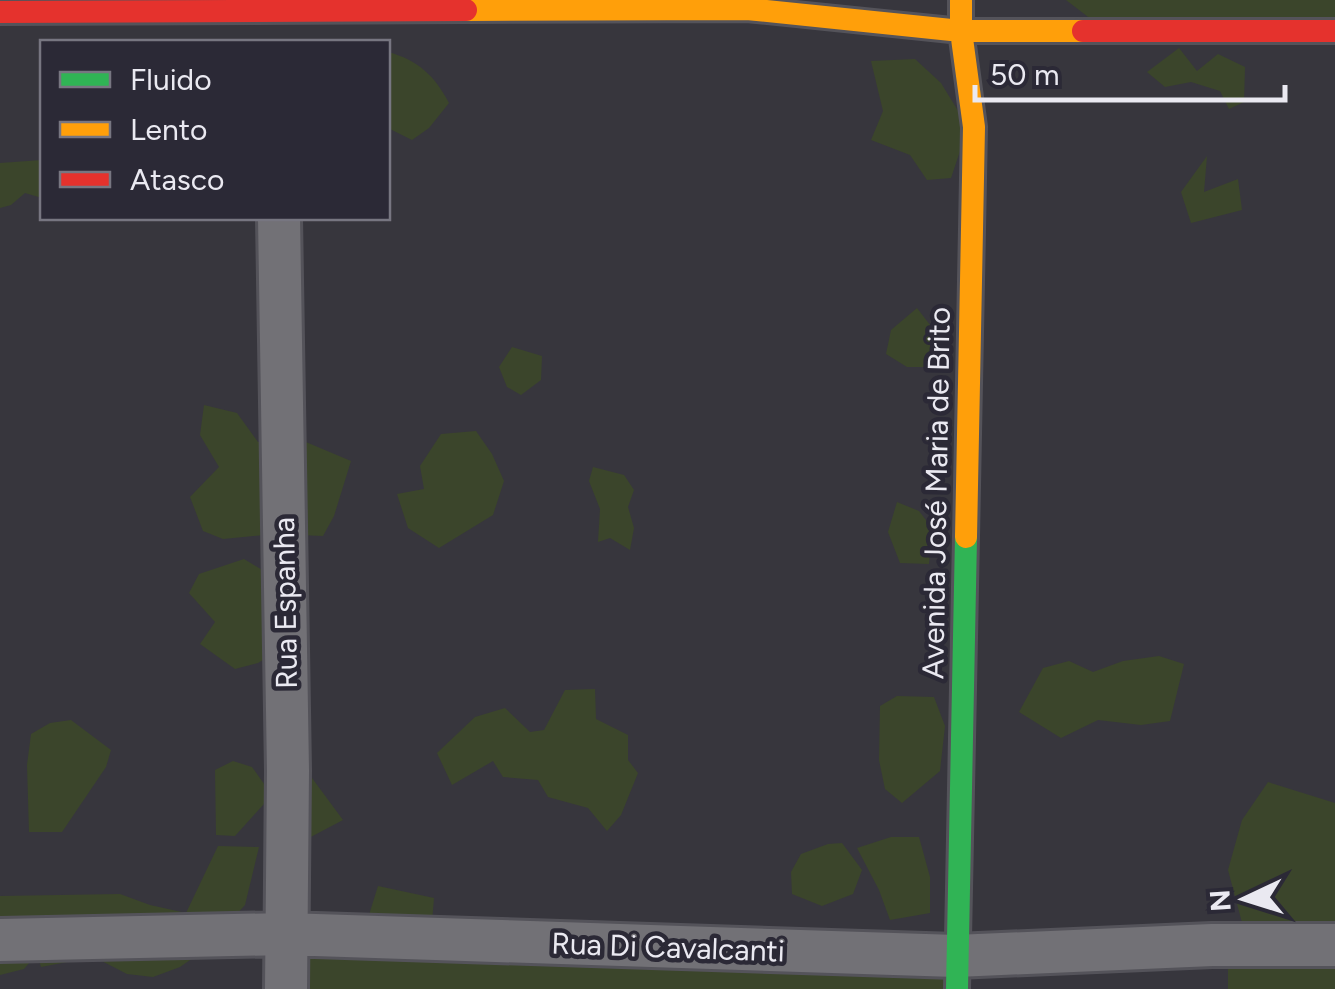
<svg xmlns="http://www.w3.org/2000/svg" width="1335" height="989" viewBox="0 0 1335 989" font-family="Figtree,sans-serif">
<rect width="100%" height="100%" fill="#37363d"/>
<!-- green -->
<path fill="#3b452b" d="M1066 0H1335V26L1096 23Z
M1179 48 1197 71 1218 54 1245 67 1244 102 1229 109 1220 91 1191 82 1165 87 1147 72Z
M388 52C418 60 435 76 449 103L429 128 412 140 388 128Z
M915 59 941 83 968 127 951 178 927 180 910 155 871 140 883 111 871 61Z
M1207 156 1204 192 1238 179 1242 210 1191 223 1181 192Z
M42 160V198L25 193 11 205 0 208V163Z
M917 308 937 334 933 367H907L886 354 891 330Z
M512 347 542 356 541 380 521 395 507 387 499 367Z
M204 405 237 413 258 442 294 437 351 461 334 516 323 536 274 534 223 539 203 531 190 497 219 467 200 435Z
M476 431 492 454 504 481 493 515 439 548 408 528 397 494 424 489 420 466 441 434Z
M593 467 624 475 634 490 628 507 634 528 630 550 610 538 598 542 600 509 589 481Z
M897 502 919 511 932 528 929 564 900 563 888 532Z
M244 559 289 586V644L258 663 235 669 200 644 215 622 189 593 199 574Z
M1159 656 1184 664 1170 721 1141 725 1098 720 1061 738 1019 712 1043 668 1069 661 1093 672 1123 661Z
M595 689 596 719 628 735V760L638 773 621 815 607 831 588 808 548 797 538 780 503 777 493 761 452 785 437 753 475 717 505 708 530 732 544 730 565 690Z
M897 696 934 697 945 726 940 771 902 803 885 789 879 760 880 706Z
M71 720 111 750 106 767 62 832H29L27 765 31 734 50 723Z
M233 761 252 767 272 795 235 836 216 835 215 770Z
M312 778 343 820 305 840 289 802Z
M1268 782 1335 803V989H1228V959L1245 934 1228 870 1242 820Z
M891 837H919L930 877V913L890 920 879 890 857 848Z
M842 843 862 870 853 894 822 906 792 894 791 872 801 854 828 844Z
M218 846 259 847 245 905 203 951 180 967 153 977 127 974 94 957 41 967 37 954 24 969 0 975V896L120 894 150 905 186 913Z
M378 886 434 898 430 947 955 963 954 989H291L290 955 368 918Z"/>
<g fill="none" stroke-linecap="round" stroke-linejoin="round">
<defs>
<path id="street" d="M279 218 288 771 286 989
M0 940 285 934 956 956 1212 945H1335"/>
<path id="fast" d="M957 989 966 537"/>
<path id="slow" d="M961 0V31L974 127 966 537
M466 10 747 9 961 31H1083"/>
<path id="jam" d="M0 12 466 10
M1083 31H1335"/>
</defs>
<!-- street casing -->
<use href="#street" stroke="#54535a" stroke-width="48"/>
<!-- fast casing -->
<use href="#fast" stroke="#54535a" stroke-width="28"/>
<!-- slow casing -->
<use href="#slow" stroke="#54535a" stroke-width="28"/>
<!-- jam casing -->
<use href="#jam" stroke="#54535a" stroke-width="28"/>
<!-- street -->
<use href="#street" stroke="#727176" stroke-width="42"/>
<!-- fast -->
<use href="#fast" stroke="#30b455" stroke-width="22"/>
<!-- slow -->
<use href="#slow" stroke="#ff9f0a" stroke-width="22"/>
<!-- jam -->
<use href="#jam" stroke="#e5322d" stroke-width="22"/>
</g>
<g text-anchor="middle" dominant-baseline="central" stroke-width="9" stroke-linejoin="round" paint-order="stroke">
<!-- street labels -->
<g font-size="30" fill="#eae9f1" stroke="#2b2936">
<text transform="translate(936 493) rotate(-89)">Avenida José Maria de Brito</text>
<text transform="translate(285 603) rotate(-91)">Rua Espanha</text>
<text transform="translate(668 947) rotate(2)">Rua Di Cavalcanti</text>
</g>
</g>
<!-- legend -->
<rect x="40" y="40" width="350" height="180" fill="#2b2936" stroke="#777681" stroke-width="2.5"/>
<rect x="60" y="72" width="50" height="15" fill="#30b455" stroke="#777681" stroke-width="2.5"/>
<text x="130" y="90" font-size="30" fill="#eae9f1">Fluido</text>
<rect x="60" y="122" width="50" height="15" fill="#ff9f0a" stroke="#777681" stroke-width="2.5"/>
<text x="130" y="140" font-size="30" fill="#eae9f1">Lento</text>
<rect x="60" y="172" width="50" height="15" fill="#e5322d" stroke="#777681" stroke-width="2.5"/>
<text x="130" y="190" font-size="30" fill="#eae9f1">Atasco</text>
<!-- north arrow -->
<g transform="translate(1245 899) rotate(266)" stroke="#2b2936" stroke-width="8" paint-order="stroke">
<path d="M0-8L18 38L0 25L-18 38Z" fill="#eae9f1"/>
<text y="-15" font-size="28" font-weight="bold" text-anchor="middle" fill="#eae9f1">N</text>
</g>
<!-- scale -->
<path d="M975 85v15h310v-15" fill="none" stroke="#eae9f1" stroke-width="5"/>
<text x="990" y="85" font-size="30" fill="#eae9f1" stroke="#2b2936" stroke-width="8" paint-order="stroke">50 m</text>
</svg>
